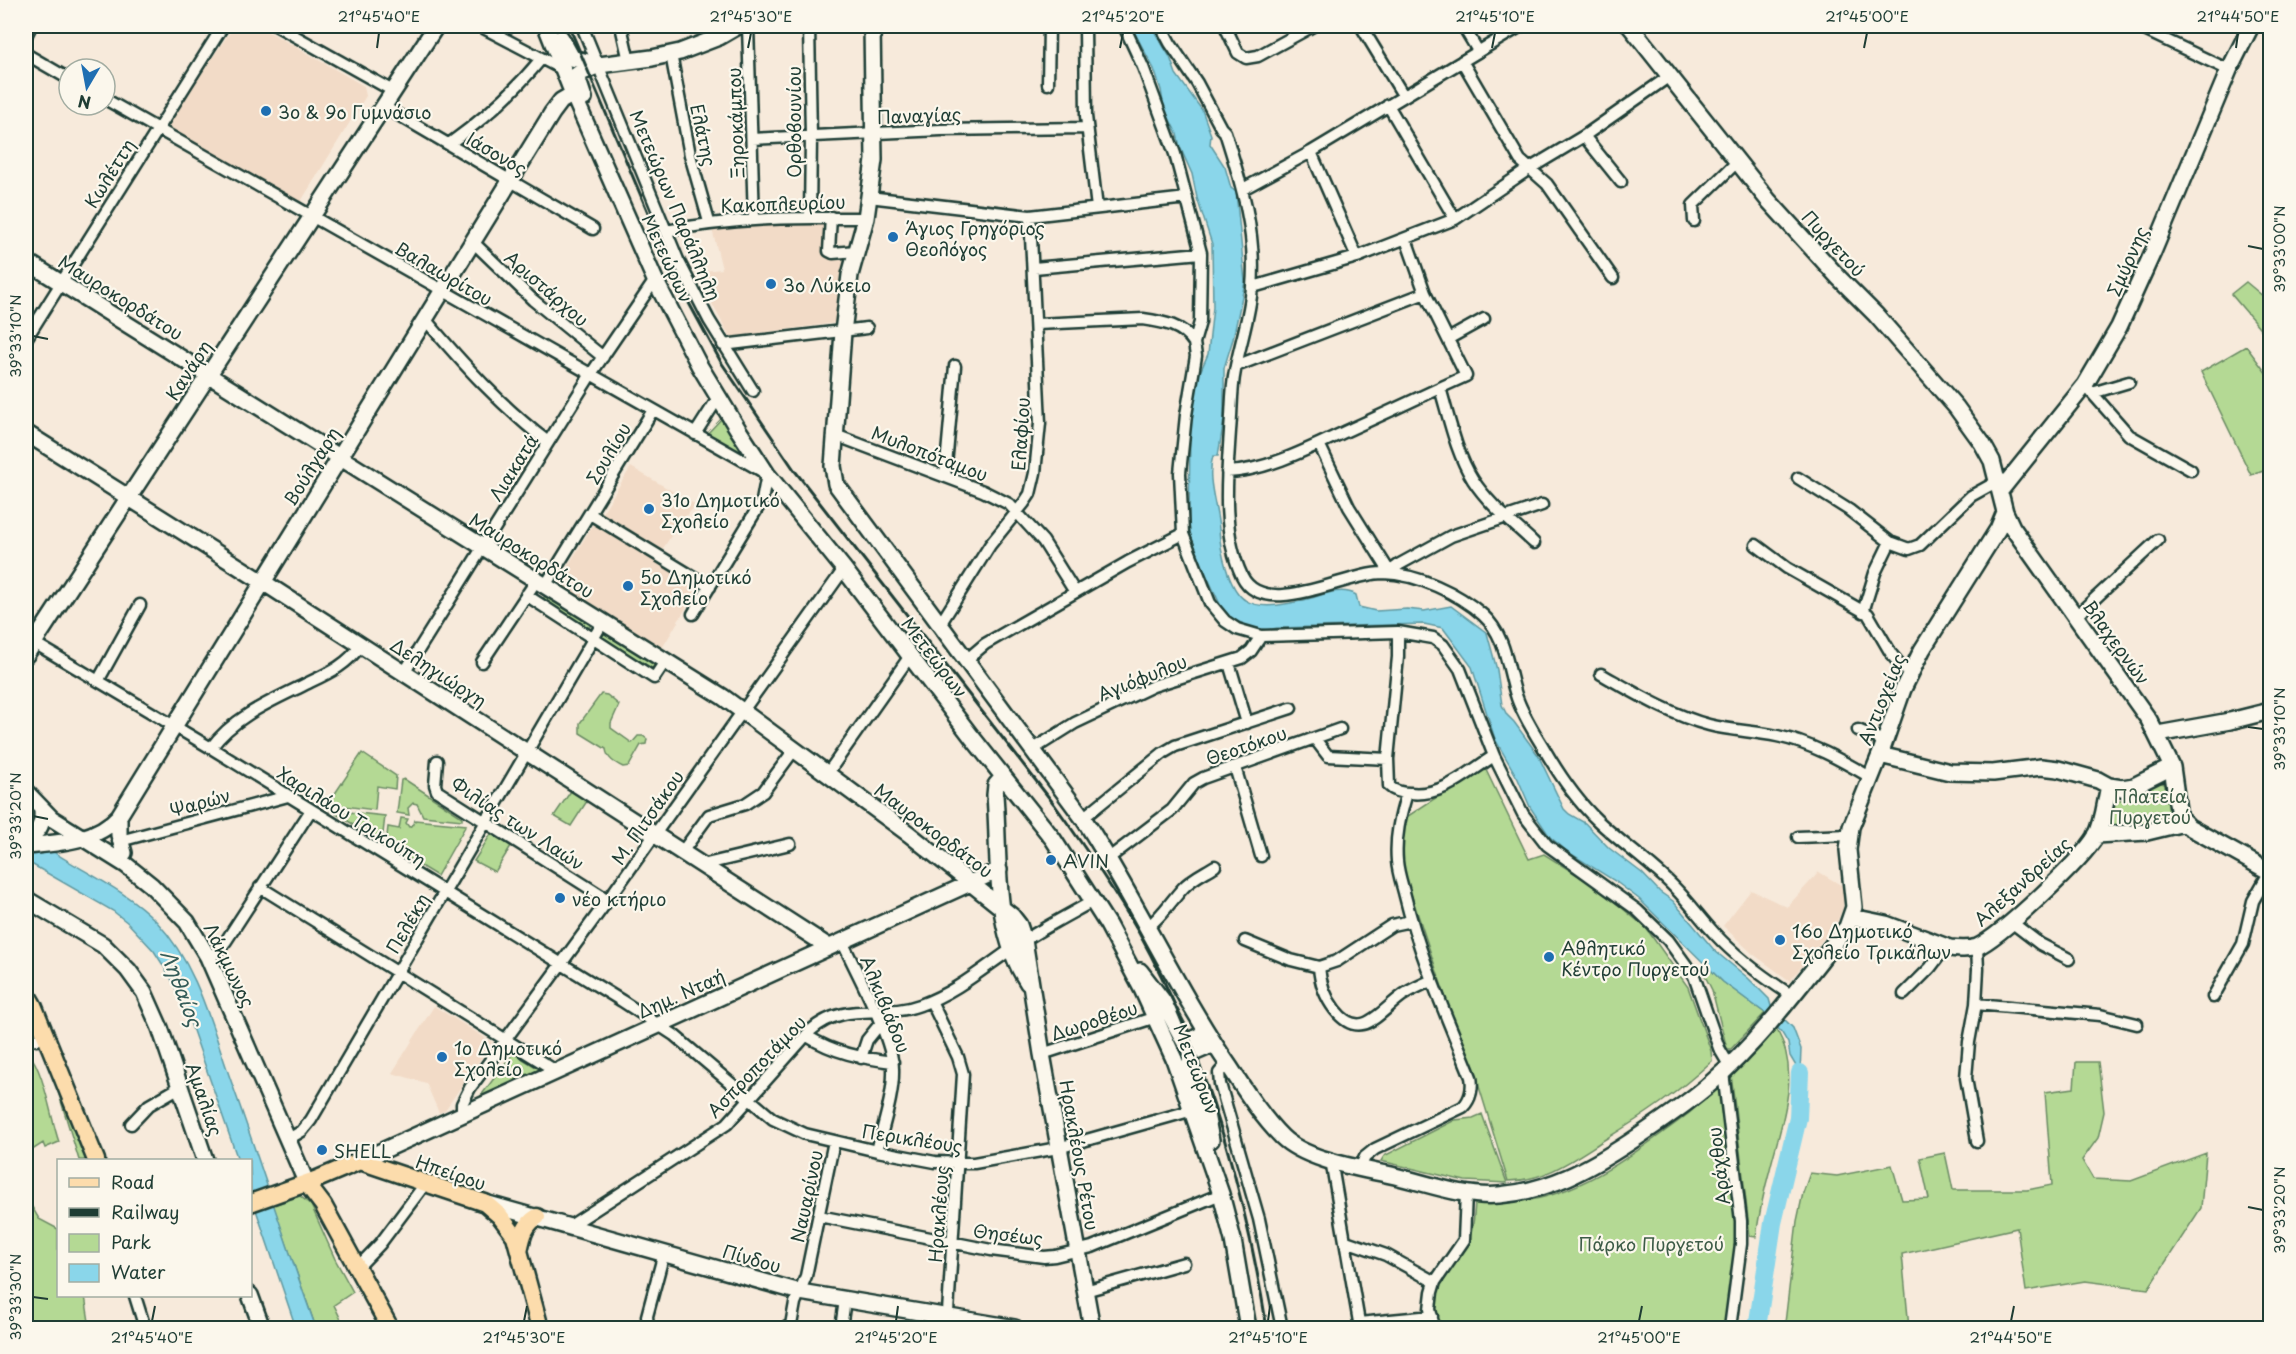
<svg xmlns="http://www.w3.org/2000/svg" width="2296" height="1354" viewBox="0 0 2296 1354" font-family="'Playpen Sans',sans-serif">
<rect width="100%" height="100%" fill="#f7eadb"/>
<filter id="ink" filterUnits="userSpaceOnUse"><feTurbulence type="fractalNoise" baseFrequency=".0167" numOctaves="2"/><feDisplacementMap in="SourceGraphic" scale="12" xChannelSelector="R" yChannelSelector="G"/><feConvolveMatrix kernelMatrix="1 2 1 2 8 2 1 2 1" color-interpolation-filters="sRGB"/></filter>
<g filter="url(#ink)">
<!-- built -->
<path fill="#f2dbc7" d="M234 26H259L364 86 366 96 300 203 166 126Z
M827 223 824 257 846 255 835 323 730 337 695 272 722 269 712 229Z
M631 467 696 505 677 527 662 550 602 513Z
M594 523 698 588 661 650 557 584Z
M1819 872 1844 887 1843 907 1838 920 1790 981 1753 954 1723 926 1751 890 1787 907Z
M434 1006 492 1042 445 1110 439 1113 426 1083 392 1073Z"/>
<!-- green -->
<path fill="#b4d994" stroke="#6a8b64" stroke-width="1.5" d="M2246 282 2270 302V340L2231 294Z
M2246 346 2270 378V469L2251 475 2201 372Z
M723 417 748 457 707 434Z
M545 595 590 621V627L586 628 543 600Z
M603 632H607L658 665 655 670 603 639Z
M601 694 607 695 619 705 611 723V728L632 743 638 736H643L647 739 646 744 641 745 629 766 623 767C615 763 607 759 606 749L580 733V723Z
M362 753 396 776 395 789 377 786 375 810 328 804Z
M1484 766 1529 859 1544 854 1598 888 1646 928 1688 987 1711 1051 1712 1061C1676 1094 1645 1115 1604 1140 1574 1159 1545 1181 1508 1181L1473 1067 1450 1011 1404 873 1398 847 1405 818Z
M404 779 462 817V820L423 816 417 804 413 803 408 808 409 815 397 813 401 780Z
M2158 782 2168 785 2170 817 2167 821 2112 832 2109 812 2112 804Z
M573 788 589 798 571 826 554 816Z
M330 810 385 816 382 842Z
M401 818 408 819 406 823 409 827 414 824 415 820 466 825 437 876 386 845 388 827 399 829Z
M491 834 511 846 495 872 474 861Z
M1707 966 1723 982 1765 1013 1731 1049H1727L1712 990 1702 970Z
M1773 1029 1777 1030C1802 1074 1781 1124 1770 1169 1764 1191 1759 1214 1756 1237L1750 1236 1731 1074Z
M28 1053C44 1069 51 1120 59 1142L45 1148 43 1143 26 1154V1055Z
M513 1053 541 1070 480 1097Z
M2076 1062H2098L2104 1112 2098 1138 2082 1160 2093 1179 2131 1181 2206 1153 2201 1208 2148 1289 2085 1281 2026 1291 2017 1228 1902 1254 1909 1328H1826L1785 1323 1797 1221 1803 1193 1810 1173 1837 1176 1892 1165 1902 1200 1929 1199 1920 1158 1945 1153 1953 1190H2027L2052 1185 2045 1092 2074 1088Z
M58 1085 88 1160H79L57 1088Z
M1716 1090 1722 1091 1737 1237 1726 1328H1438C1429 1276 1448 1279 1469 1239 1474 1229 1474 1214 1475 1202 1498 1203 1521 1203 1544 1197 1597 1183 1645 1146 1688 1114 1698 1106 1706 1097 1716 1090Z
M1482 1114 1507 1183 1465 1181 1381 1161 1384 1156 1455 1120 1473 1118Z
M300 1196 311 1205 335 1259 353 1292 334 1305 345 1328H316L273 1205Z
M26 1197 39 1219 58 1229V1296H85L90 1328H26Z"/>
<!-- water -->
<path fill="#8ad6ea" stroke="#5f99a1" stroke-width="1.5" d="M1131 26H1151L1170 57 1176 74 1202 110 1211 135 1210 144 1225 167 1231 188 1236 192 1245 282 1233 339 1224 368V419L1218 456H1213C1206 479 1217 505 1219 529 1220 548 1228 589 1245 600 1261 611 1294 603 1311 598 1325 594 1343 587 1356 595L1359 607 1376 611 1407 609 1424 611 1451 606 1487 633 1497 670 1502 705 1507 715 1514 722 1538 755 1564 809 1569 814 1585 823 1609 848 1642 873 1660 892 1673 901 1715 951 1748 978 1769 999 1771 1006 1793 1028 1801 1049 1800 1073 1790 1056 1788 1043 1782 1033 1765 1013 1723 982 1639 899 1615 881 1568 852 1550 837 1530 807 1518 779 1495 739 1472 667 1443 628 1424 624 1277 628 1267 630 1249 627 1225 615 1193 546 1189 526 1190 427 1198 377 1208 354 1213 307 1212 244 1197 198 1192 174 1180 147 1177 134 1164 108 1161 90 1154 69Z
M26 833C67 866 119 883 157 922 197 965 211 1024 230 1078 260 1161 286 1245 316 1328H296L251 1195 250 1160H238L189 1019 170 976 154 951 128 923 113 911 26 861Z"/>
<g fill="none" stroke-linecap="round" stroke-linejoin="round">
<!-- river -->
<path stroke="#8ad6ea" stroke-width="18" d="M1757 1328 1773 1223 1798 1118 1800 1073"/>
<defs>
<path id="street" d="M277 26 393 91
M480 26 562 69
M582 26 678 260 709 320 753 391
M621 26 629 61
M748 26 754 220
M809 26 811 137 810 217
M1085 26 1086 116 1097 208
M1124 26 1143 67 1175 154 1201 253 1200 322 1194 343 1196 356 1186 415 1180 473 1183 534 1210 603 1225 621 1237 629 1261 636 1398 632 1433 638 1443 645 1460 669 1494 756 1523 814 1547 845 1637 910 1668 940 1694 976 1719 1048 1729 1065
M1161 26 1170 43 1197 83 1221 128 1225 132C1241 182 1257 234 1252 287 1250 316 1240 343 1235 371 1231 390 1232 411 1230 431 1227 478 1221 532 1242 576 1264 621 1345 573 1383 573 1418 574 1458 593 1483 615 1507 637 1507 669 1517 698 1523 715 1533 731 1543 747 1558 773 1575 799 1597 820 1622 844 1651 863 1675 888 1689 902 1701 919 1715 934 1737 958 1763 977 1791 995
M1225 26 1238 53 1246 58 1258 56 1313 26
M1361 26 1403 95
M1463 26 1478 51
M2136 26 2229 70
M26 36 31 26
M26 54 69 79
M671 54 690 155 709 222
M1462 61 1520 160 1547 184 1613 278
M1048 84 1049 26
M105 99 767 474 762 501 693 614
M1388 105 1455 219
M383 106 593 229
M1584 136 1621 182
M752 139 941 130 1087 128
M449 144C484 119 514 92 541 59
M1311 152 1357 257
M1243 189 1311 152 1521 26
M869 197 1030 216 1187 198
M831 217 829 251 833 253 856 251
M1694 221 1693 205 1738 161
M666 231C732 218 798 217 866 218
M473 242 533 300 603 357
M1034 268 1201 253
M1253 287 1357 257 1455 219 1529 169 1584 136 1671 75
M425 319C463 364 501 406 548 442
M1037 324 1143 319C1163 322 1183 325 1194 343
M26 339 223 26
M1448 339 1484 319
M723 345 867 328
M1236 366 1425 293
M2085 385 2129 435 2191 470
M1440 388C1449 418 1456 453 1473 480 1489 505 1513 523 1534 543
M2092 393 2129 382
M695 434 718 398
M835 435 983 491 1009 504 1043 541 1075 592
M1319 444 1349 507 1389 571
M1227 472C1268 471 1316 445 1353 428 1391 411 1428 393 1466 376L1425 293 1406 239
M945 476 955 366
M1798 478 1849 510 1890 542 1909 549 1920 545 1971 496 1998 481
M590 514 710 587
M1756 545 1787 568 1868 614 1892 655 1902 667 1911 672
M1388 573 1400 564 1451 536 1542 505
M545 586 653 410
M526 595 654 678 666 660
M1863 612 1875 573 1890 542
M2075 617 2158 540
M939 626 990 545 1024 503 1030 494 1035 473 1040 423 1030 216
M1398 632V657L1388 759 1389 786C1395 792 1402 793 1410 793 1443 797 1468 772 1494 756
M26 638 211 748 622 1001 674 1035 773 1119 805 1134 877 1151 935 1162 974 1163 1058 1148 1193 1110
M965 661 985 644 1128 562 1183 534
M482 662 536 581
M1229 663 1247 723
M404 673 591 374 655 280
M1601 674C1635 693 1671 715 1709 725 1732 731 1755 731 1777 736 1811 743 1841 760 1870 777
M98 681 140 605
M1858 730 1884 741
M1315 739 1328 756 1388 759
M211 748C234 716 274 700 308 683 329 673 347 665 361 645
M1032 750 1075 723 1153 686 1242 658 1251 651 1261 636
M437 761 435 785 437 791 608 900
M1235 767 1261 856
M827 774 910 656
M1083 818 1163 753 1175 746 1291 708
M1798 837 1849 835
M120 841 288 796
M682 852 709 815 745 804 763 792 794 750
M1109 858 1172 810 1194 783 1203 778 1340 729
M702 865 790 844
M260 887 556 1071
M2010 921 2040 944 2069 959
M1148 927C1163 915 1171 901 1183 888 1192 878 1204 873 1215 866
M842 941C856 972 893 1038 893 1069 894 1094 883 1126 877 1151
M1245 941 1291 960 1319 967 1337 961 1392 925 1411 921
M208 957 216 953 226 941 311 810
M1319 967C1320 982 1325 997 1335 1010 1361 1043 1379 1012 1403 995 1412 989 1422 985 1432 980
M1904 994 1930 968 1946 947
M2213 997 2243 944 2253 901 2270 871
M931 1001 958 1057 963 1074 947 1328
M1976 1004 2100 1015 2137 1024
M807 1036C834 1053 861 1058 893 1062
M26 1037 37 1040
M1042 1054 1156 1017
M861 1058 867 1040 880 1024
M1227 1064 1219 1073 1220 1084 1259 1219 1282 1328
M1723 1072 1741 1221V1244L1730 1328
M462 1114V1104L470 1088 608 900 844 569
M131 1124 149 1105 180 1087
M287 1140 302 1131 311 1120 603 622
M1977 1141 1966 1078 1969 1042 1976 1004 1978 969 1977 947
M1331 1160 1360 1328
M1360 1168 1365 1157 1375 1149 1463 1107C1471 1099 1473 1087 1471 1077 1447 1017 1420 958 1405 896 1402 884 1398 873 1397 861 1395 837 1400 816 1407 793
M819 1216 991 1250 1044 1257 1055 1256 1092 1247 1221 1194
M570 1226 727 1124 810 1031C844 1000 883 1019 920 1005 960 991 990 962 1025 940 1047 926 1070 914 1093 901
M1346 1241 1386 1255 1435 1282
M357 1268 380 1244 425 1184
M1085 1291 1184 1263
M135 1296 145 1328
M1359 1323 1432 1316
M648 1328 647 1316 664 1253
M785 1328 791 1325 795 1303 806 1276 834 1141
M841 1328 845 1300
M1434 1328 1430 1309 1432 1292 1435 1282 1464 1240 1466 1193"/>
<path id="secondary" d="M546 26 573 94 655 280 699 365 739 431 767 474 844 569 971 736 1053 839 1108 925 1142 989 1174 1059 1221 1194 1233 1240 1248 1328
M872 26 874 160 866 218 850 275 843 332 833 466 836 484 1083 818C1136 899 1176 989 1231 1069 1246 1092 1262 1117 1282 1137 1307 1161 1361 1168 1395 1176 1429 1184 1465 1198 1499 1195 1549 1191 1589 1169 1630 1142 1658 1123 1686 1105 1711 1083 1762 1039 1805 979 1847 927L1854 907 1848 850 1851 827 1880 755 1903 689 1922 650 1998 529 2005 512
M1630 26 1768 200 1839 278 1876 315 1956 407 1982 443 1992 461 2005 512 2012 527 2149 720 2172 767 2179 817 2189 827 2270 872
M561 38 572 58 599 65
M584 98 579 83 578 74 599 65 652 58 680 52 719 37 738 26
M26 261 723 697 909 834 1012 916 1019 925 1024 940 1042 1054 1092 1328
M26 433 263 582 829 947
M2000 491 2085 385 2119 327 2153 252 2229 70 2251 26
M26 655 436 26
M2158 734 2230 721 2270 711
M1880 755 1950 772 1993 773 2041 767 2058 769 2098 780 2109 786 2122 788 2134 786 2172 767
M1003 777 996 785 995 795C1000 858 992 929 1028 983
M26 792 51 818 126 865 151 885 187 922 208 957 307 1184
M119 816V835L124 853
M2096 835 2147 832 2184 823
M28 837C40 832 43 823 42 811
M26 846C57 843 96 842 119 816L552 113 561 101 573 94
M26 899 103 945 128 970 144 992 160 1028 205 1160
M1852 917 1886 924 1950 948C1959 949 1968 950 1977 947 2001 936 2083 859 2096 836 2104 821 2105 802 2109 786
M1140 971 1163 1001 1184 1041H1190L1206 1032
M1211 1140 1205 1109 1190 1064 1191 1054 1214 1044
M360 1161 999 870
M485 1203 800 1292 1015 1328
M250 1295 262 1328"/>
<path id="primary" d="M26 993 33 1005 96 1160
M307 1184 323 1205 390 1328
M250 1203 315 1180 360 1161 485 1203 500 1216 515 1236 540 1328
M519 1251C522 1237 524 1225 537 1217"/>
</defs>
<!-- street casing -->
<use href="#street" stroke="#1f3d34" stroke-width="15"/>
<!-- secondary casing -->
<use href="#secondary" stroke="#1f3d34" stroke-width="20"/>
<!-- primary casing -->
<use href="#primary" stroke="#1f3d34" stroke-width="21"/>
<!-- street -->
<use href="#street" stroke="#fbf7ec" stroke-width="10"/>
<!-- secondary -->
<use href="#secondary" stroke="#fbf7ec" stroke-width="15"/>
<!-- primary -->
<use href="#primary" stroke="#fcdcac" stroke-width="16"/>
<!-- rail -->
<path stroke="#1f3d34" stroke-width="3" d="M569 26 677 281 721 362 795 471 1054 804C1084 846 1113 888 1139 933 1207 1056 1245 1191 1267 1328"/>
</g>
</g>
<!-- ticks -->
<path fill="none" stroke="#1f3d34" stroke-width="2" d="M377 48 379 33M748 48 751 33M1120 48 1123 33M1492 48 1495 33M1864 48 1867 33M2236 48 2238 33M2248 246 2263 249M33 336 48 339M2248 727 2263 729M33 816 48 819M2248 1207 2263 1210M33 1297 48 1299M152 1321 155 1306M524 1321 527 1306M896 1321 898 1306M1268 1321 1270 1306M1639 1321 1642 1306M2011 1321 2014 1306"/>
<!-- markers -->
<g fill="#1f6fb2" stroke="#fbf7ec" stroke-width="2">
<circle cx="266" cy="111" r="6"/>
<circle cx="893" cy="237" r="6"/>
<circle cx="771" cy="284" r="6"/>
<circle cx="649" cy="509" r="6"/>
<circle cx="628" cy="586" r="6"/>
<circle cx="1051" cy="860" r="6"/>
<circle cx="560" cy="898" r="6"/>
<circle cx="1780" cy="940" r="6"/>
<circle cx="1549" cy="957" r="6"/>
<circle cx="442" cy="1057" r="6"/>
<circle cx="322" cy="1150" r="6"/>
</g>
<g text-anchor="middle" dominant-baseline="central" stroke-width="4.5" stroke-linejoin="round" paint-order="stroke">
<!-- poi labels -->
<g font-size="18" fill="#1f3d34" stroke="#fbf7ec" text-anchor="start">
<text x="278" y="111">3ο &amp; 9ο Γυμνάσιο</text>
<text x="905" y="227">Άγιος Γρηγόριος<tspan x="905" dy="21">Θεολόγος</tspan></text>
<text x="783" y="284">3ο Λύκειο</text>
<text x="661" y="499">31ο Δημοτικό<tspan x="661" dy="21">Σχολείο</tspan></text>
<text x="640" y="576">5ο Δημοτικό<tspan x="640" dy="21">Σχολείο</tspan></text>
<text x="1063" y="860">AVIN</text>
<text x="572" y="898">νέο κτήριο</text>
<text x="1792" y="930">16ο Δημοτικό<tspan x="1792" dy="21">Σχολείο Τρικάλων</tspan></text>
<text x="1561" y="947">Αθλητικό<tspan x="1561" dy="21">Κέντρο Πυργετού</tspan></text>
<text x="454" y="1047">1ο Δημοτικό<tspan x="454" dy="21">Σχολείο</tspan></text>
<text x="334" y="1150">SHELL</text>
</g>
<!-- street labels -->
<g font-size="18" fill="#1f3d34" stroke="#fbf7ec">
<text transform="translate(919 115) rotate(-2)">Παναγίας</text>
<text transform="translate(793 122) rotate(-90)">Ορθοβουνίου</text>
<text transform="translate(735 123) rotate(-92)">Ξηροκάμπου</text>
<text transform="translate(704 135) rotate(78)">Ελάτης</text>
<text transform="translate(497 153) rotate(30)">Ιάσονος</text>
<text transform="translate(109 173) rotate(-58)">Κωλέττη</text>
<text transform="translate(783 203) rotate(-2)">Κακοπλευρίου</text>
<text transform="translate(676 205) rotate(67)">Μετεώρων Παράλληλη</text>
<text transform="translate(1834 243) rotate(47)">Πυργετού</text>
<text transform="translate(668 258) rotate(65)">Μετεώρων</text>
<text transform="translate(2127 261) rotate(-66)">Σμύρνης</text>
<text transform="translate(444 273) rotate(30)">Βαλαωρίτου</text>
<text transform="translate(547 288) rotate(41)">Αριστάρχου</text>
<text transform="translate(121 297) rotate(32)">Μαυροκορδάτου</text>
<text transform="translate(188 370) rotate(-57)">Κανάρη</text>
<text transform="translate(1020 434) rotate(-86)">Ελαφίου</text>
<text transform="translate(608 453) rotate(-59)">Σουλίου</text>
<text transform="translate(930 453) rotate(21)">Μυλοπόταμου</text>
<text transform="translate(311 466) rotate(-58)">Βούλγαρη</text>
<text transform="translate(513 467) rotate(-58)">Λιακατά</text>
<text transform="translate(532 555) rotate(32)">Μαυροκορδάτου</text>
<text transform="translate(2117 642) rotate(54)">Βλαχερνών</text>
<text transform="translate(935 657) rotate(53)">Μετεώρων</text>
<text transform="translate(439 672) rotate(33)">Δεληγιώργη</text>
<text transform="translate(1142 677) rotate(-22)">Αγιόφυλου</text>
<text transform="translate(1881 699) rotate(-68)">Αντιοχείας</text>
<text transform="translate(1246 745) rotate(-19)">Θεοτόκου</text>
<text transform="translate(200 802) rotate(-15)">Ψαρών</text>
<text transform="translate(352 816) rotate(32)">Χαριλάου Τρικούπη</text>
<text transform="translate(647 817) rotate(-55)">Μ. Πιτσάκου</text>
<text transform="translate(518 823) rotate(33)">Φιλίας των Λαών</text>
<text transform="translate(934 830) rotate(37)">Μαυροκορδάτου</text>
<text transform="translate(2022 881) rotate(-42)">Αλεξανδρείας</text>
<text transform="translate(407 923) rotate(-60)">Πελέκη</text>
<text transform="translate(230 965) rotate(64)">Λάκμωνος</text>
<text transform="translate(681 993) rotate(-24)">Δημ. Νταή</text>
<text transform="translate(886 1004) rotate(68)">Αλκιβιάδου</text>
<text transform="translate(1094 1020) rotate(-18)">Δωροθέου</text>
<text transform="translate(756 1066) rotate(-46)">Ασπροποτάμου</text>
<text transform="translate(1197 1069) rotate(69)">Μετεώρων</text>
<text transform="translate(205 1099) rotate(71)">Αμαλίας</text>
<text transform="translate(912 1138) rotate(9)">Περικλέους</text>
<text transform="translate(1080 1155) rotate(80)">Ηρακλέους Ρέτου</text>
<text transform="translate(1718 1166) rotate(-97)">Αράχθου</text>
<text transform="translate(451 1172) rotate(19)">Ηπείρου</text>
<text transform="translate(806 1196) rotate(-78)">Ναυαρίνου</text>
<text transform="translate(938 1214) rotate(-86)">Ηρακλέους</text>
<text transform="translate(1008 1234) rotate(7)">Θησέως</text>
<text transform="translate(752 1258) rotate(16)">Πίνδου</text>
</g>
<!-- park labels -->
<g font-size="18" fill="#3d5c47" stroke="#fbf7ec">
<text x="2150" y="795">Πλατεία<tspan x="2150" dy="21">Πυργετού</tspan></text>
<text x="1651" y="1243">Πάρκο Πυργετού</text>
</g>
<!-- water labels -->
<g font-size="20" font-style="italic" fill="#345c58" stroke="#fbf7ec">
<text transform="translate(182 988) rotate(69)">Ληθαίος</text>
</g>
</g>
<!-- margin -->
<rect width="2296" height="1354" fill="none" stroke="#fbf7ec" stroke-width="66"/>
<!-- legend -->
<rect x="57" y="1159" width="195" height="138" fill="#fbf7ec" stroke="#a3ada2" stroke-width="1.5"/>
<rect x="69" y="1178" width="30" height="9" fill="#fcdcac" stroke="#a3ada2" stroke-width="1.5"/>
<text x="111" y="1189" font-size="18" fill="#1f3d34">Road</text>
<rect x="69" y="1208" width="30" height="9" fill="#1f3d34" stroke="#a3ada2" stroke-width="1.5"/>
<text x="111" y="1219" font-size="18" fill="#1f3d34">Railway</text>
<rect x="69" y="1234" width="30" height="18" fill="#b4d994" stroke="#a3ada2" stroke-width="1.5"/>
<text x="111" y="1249" font-size="18" fill="#1f3d34">Park</text>
<rect x="69" y="1264" width="30" height="18" fill="#8ad6ea" stroke="#a3ada2" stroke-width="1.5"/>
<text x="111" y="1279" font-size="18" fill="#1f3d34">Water</text>
<!-- north arrow -->
<g transform="translate(87 87) rotate(190)"><circle r="28" fill="#fbf7ec" stroke="#a3ada2" stroke-width="1.5"/>
<path d="M0-4.5L10 22L0 15L-10 22Z" fill="#1f6fb2"/>
<text y="-9" font-size="16" font-weight="bold" text-anchor="middle" fill="#1f3d34">N</text>
</g>
<rect x="33" y="33" width="2230" height="1288" fill="none" stroke="#1f3d34" stroke-width="2"/>
<g font-size="15" text-anchor="middle" fill="#1f3d34">
<text x="379" y="22">21°45'40"E</text>
<text x="751" y="22">21°45'30"E</text>
<text x="1123" y="22">21°45'20"E</text>
<text x="1495" y="22">21°45'10"E</text>
<text x="1867" y="22">21°45'00"E</text>
<text x="2238" y="22">21°44'50"E</text>
<text transform="translate(2280 249) rotate(-90)" y="5">39°33'00"N</text>
<text transform="translate(16 336) rotate(-90)" y="5">39°33'10"N</text>
<text transform="translate(2280 729) rotate(-90)" y="5">39°33'10"N</text>
<text transform="translate(16 816) rotate(-90)" y="5">39°33'20"N</text>
<text transform="translate(2280 1210) rotate(-90)" y="5">39°33'20"N</text>
<text transform="translate(16 1297) rotate(-90)" y="5">39°33'30"N</text>
<text x="152" y="1343">21°45'40"E</text>
<text x="524" y="1343">21°45'30"E</text>
<text x="896" y="1343">21°45'20"E</text>
<text x="1268" y="1343">21°45'10"E</text>
<text x="1639" y="1343">21°45'00"E</text>
<text x="2011" y="1343">21°44'50"E</text>
</g>
</svg>
